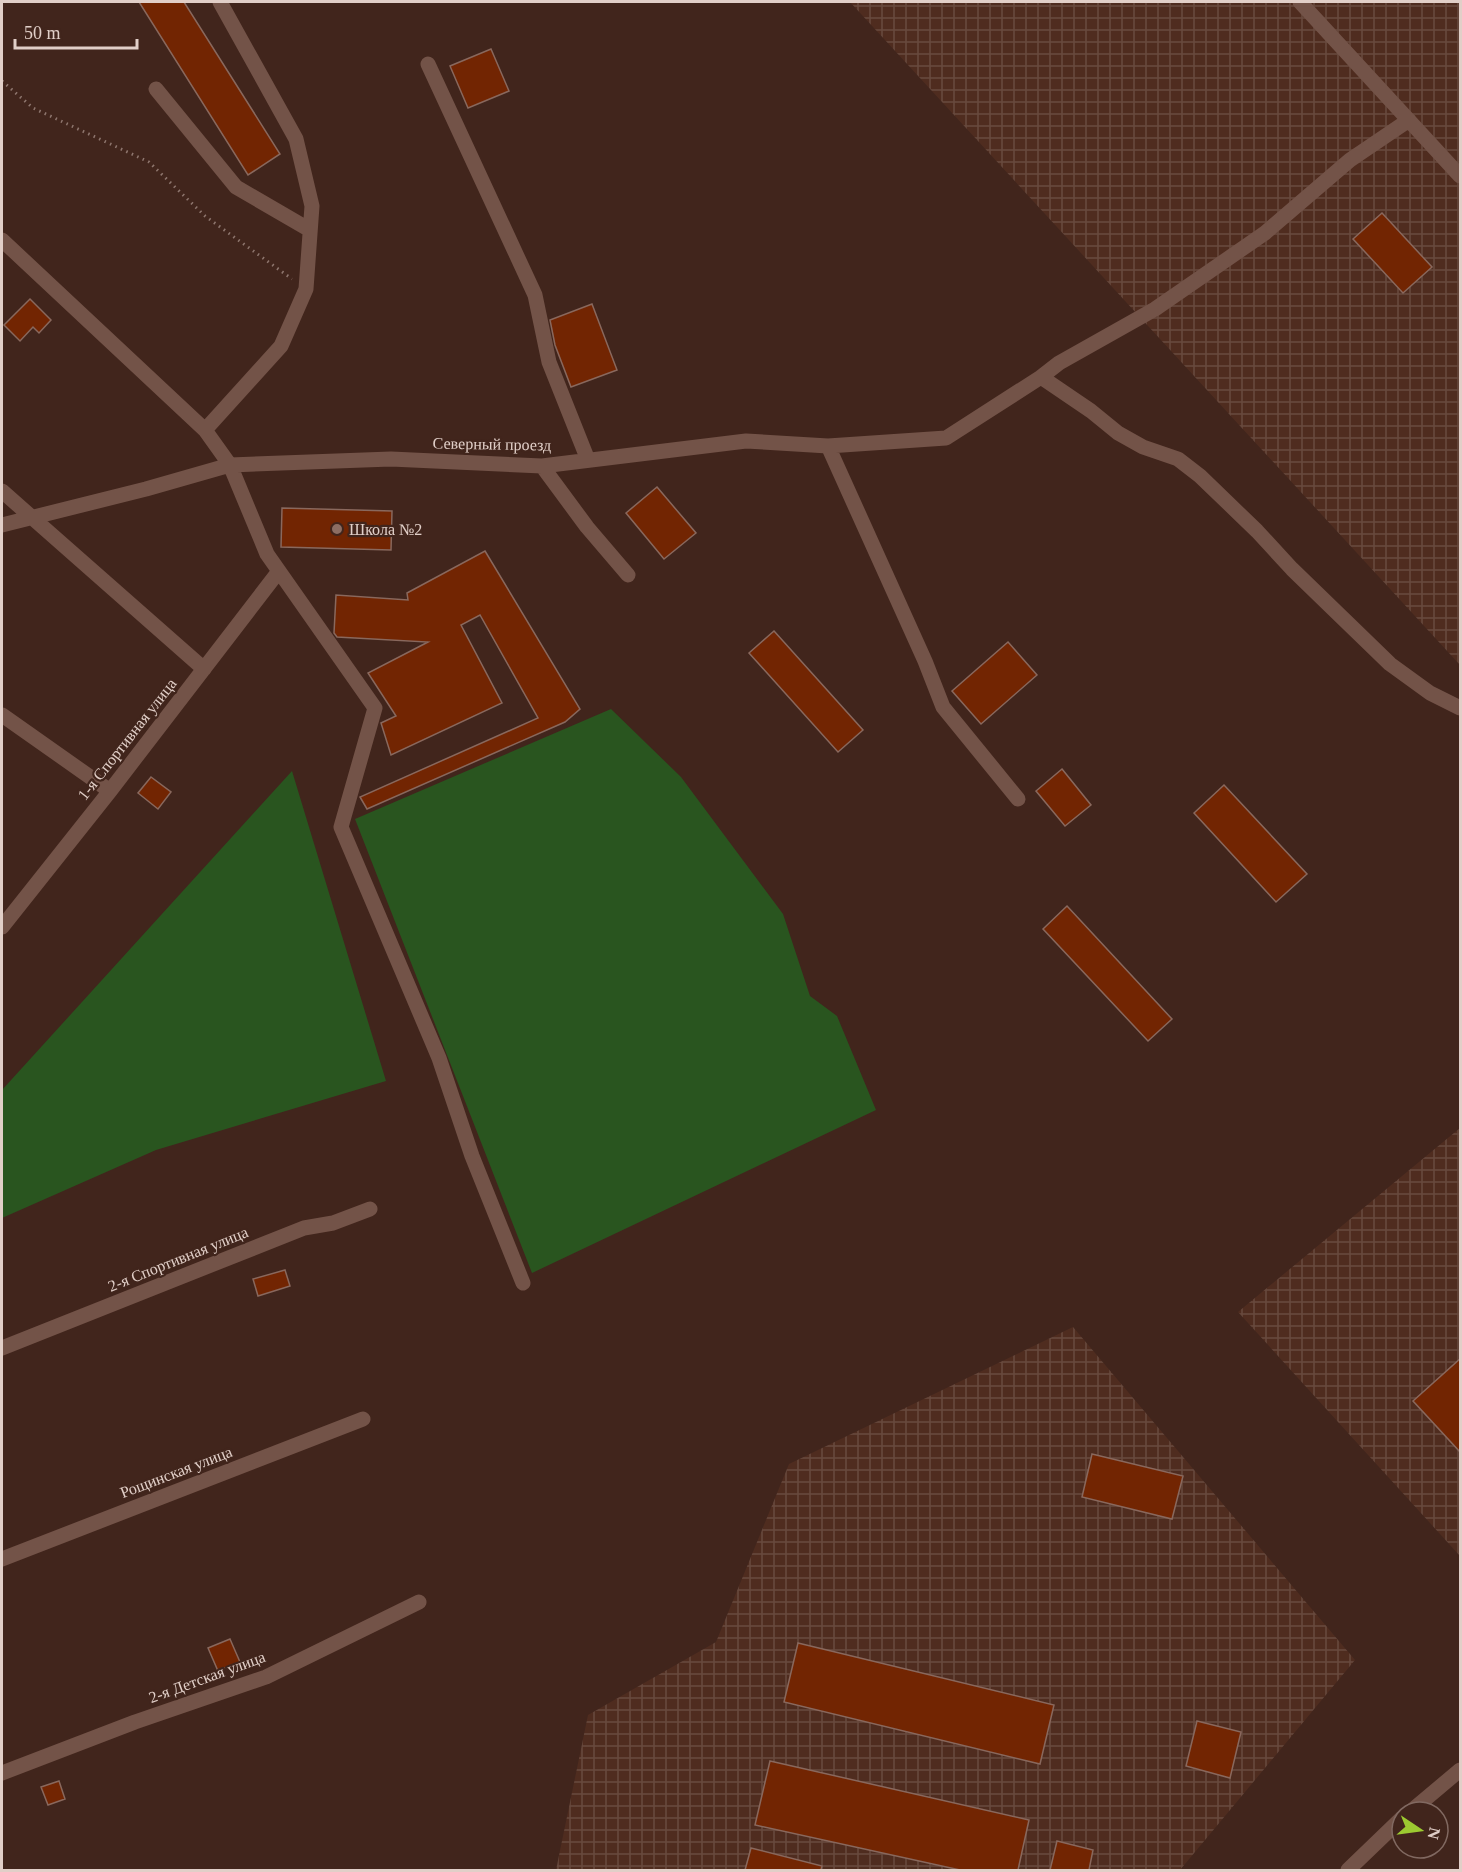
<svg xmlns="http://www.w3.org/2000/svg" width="1462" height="1872" viewBox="0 0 1462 1872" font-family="'Times New Roman',serif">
<defs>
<pattern id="industrial-grid" width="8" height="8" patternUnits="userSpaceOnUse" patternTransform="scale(1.5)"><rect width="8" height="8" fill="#4f2c1f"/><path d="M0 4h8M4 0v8" fill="none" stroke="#684a3e"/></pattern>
</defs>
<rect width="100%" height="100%" fill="#41251c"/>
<!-- industrial -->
<path fill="url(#industrial-grid)" d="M850 2H1460V665Z
M1460 1128V1556L1238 1312Z
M1073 1327 1355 1660 1180 1870H556L588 1715 716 1642 789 1464Z"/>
<!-- garden -->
<path fill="#29551f" d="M611 709 681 777 783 914 810 996 837 1016 876 1110 532 1273 355 819Z
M292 771 386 1081 156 1150 2 1218V1090Z"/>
<!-- building -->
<path fill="#722502" stroke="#89685d" stroke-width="1.5" d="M139 2H184L280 154 248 175Z
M491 49 509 91 468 108 450 66Z
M1382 213 1432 267 1403 293 1353 239Z
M30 299 51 320 39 333 33 327 20 341 4 325Z
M592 304 617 370 571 387 555 345 550 320Z
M657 487 696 533 664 559 626 513Z
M282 508 392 511 391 550 281 547Z
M485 551 580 709 565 722 367 809 360 797 538 718 480 615 461 625 502 703 391 755 381 723 396 716 368 673 428 642 337 637 334 633 336 595 408 600 407 593Z
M774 631 863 730 838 752 749 653Z
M1008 642 1037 675 981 724 952 691Z
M1062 769 1091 805 1065 826 1036 791Z
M151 777 171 792 158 809 138 793Z
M1224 785 1307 874 1276 902 1194 813Z
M1067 906 1172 1019 1148 1041 1043 929Z
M285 1270 290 1286 258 1296 253 1279Z
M1461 1358V1453L1413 1401Z
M1092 1454 1183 1476 1172 1519 1082 1497Z
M230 1639 240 1662 218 1671 208 1648Z
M798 1643 1054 1705 1040 1764 784 1702Z
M1197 1721 1241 1732 1230 1778 1186 1766Z
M770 1761 1029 1820 1018 1870H960L755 1825Z
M59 1781 65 1799 48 1805 41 1787Z
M1057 1841 1093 1850 1089 1870H1050Z
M751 1848 822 1866 821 1870H745Z"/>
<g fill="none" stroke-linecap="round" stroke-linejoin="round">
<!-- path -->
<path stroke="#8e766e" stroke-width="3" stroke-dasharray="1.5 4.5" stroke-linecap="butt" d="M2 81 33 108 149 162 205 216 292 279"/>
<!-- minor -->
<path stroke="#735348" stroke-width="15" d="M1300 2 1460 176
M428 64 535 295 549 362 588 460
M156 89 236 187 310 230
M1409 120 1350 160 1265 233 1155 309 1059 363 1041 377 1091 411 1118 433 1143 447 1178 459 1200 476 1257 531 1292 569 1390 664 1430 693 1460 708
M2 240 205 430 230 465 267 554 375 708 341 827 439 1058 472 1156 523 1283
M205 430 281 346 306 289 312 206 296 139 220 2
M828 446 925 661 943 707 1018 799
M542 466 587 527 628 575
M2 491 204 669
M2 525 146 489 230 465 391 459 542 466 746 441 828 446 946 438 1041 377
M2 715 110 791
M2 927 110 791 279 571
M2 1348 304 1228 333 1223 370 1209
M2 1559 363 1419
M2 1773 135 1722 266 1677 419 1602
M1410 1812 1460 1770
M1348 1870 1402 1818"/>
</g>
<!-- markers -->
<circle fill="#8d6e63" stroke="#41251c" stroke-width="2" cx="337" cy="529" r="6"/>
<g text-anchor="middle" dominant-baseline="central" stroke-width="4.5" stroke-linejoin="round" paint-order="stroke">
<!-- street labels -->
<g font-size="16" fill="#e1cfc8" stroke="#41251c">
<text transform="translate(492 444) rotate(1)">Северный проезд</text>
<text transform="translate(127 739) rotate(-52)">1-я Спортивная улица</text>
<text transform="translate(178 1259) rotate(-22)">2-я Спортивная улица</text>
<text transform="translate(176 1472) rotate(-21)">Рощинская улица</text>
<text transform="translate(207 1677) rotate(-20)">2-я Детская улица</text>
</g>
<!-- poi labels -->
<g font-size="16" fill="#e1cfc8" stroke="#41251c" text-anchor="start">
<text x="349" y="529">Школа №2</text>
</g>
</g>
<!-- border -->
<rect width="1462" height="1872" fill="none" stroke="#e1cfc8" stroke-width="6"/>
<!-- north arrow -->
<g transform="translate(1420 1830) rotate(103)"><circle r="28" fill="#41251c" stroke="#816961" stroke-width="1.5"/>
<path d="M0-4.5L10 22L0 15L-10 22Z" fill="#9cca31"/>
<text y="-9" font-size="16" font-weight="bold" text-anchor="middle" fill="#e1cfc8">N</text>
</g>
<!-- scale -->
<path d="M15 39v9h122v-9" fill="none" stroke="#e1cfc8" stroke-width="3"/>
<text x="24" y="39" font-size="18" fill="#e1cfc8" stroke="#41251c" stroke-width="4.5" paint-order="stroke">50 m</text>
</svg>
